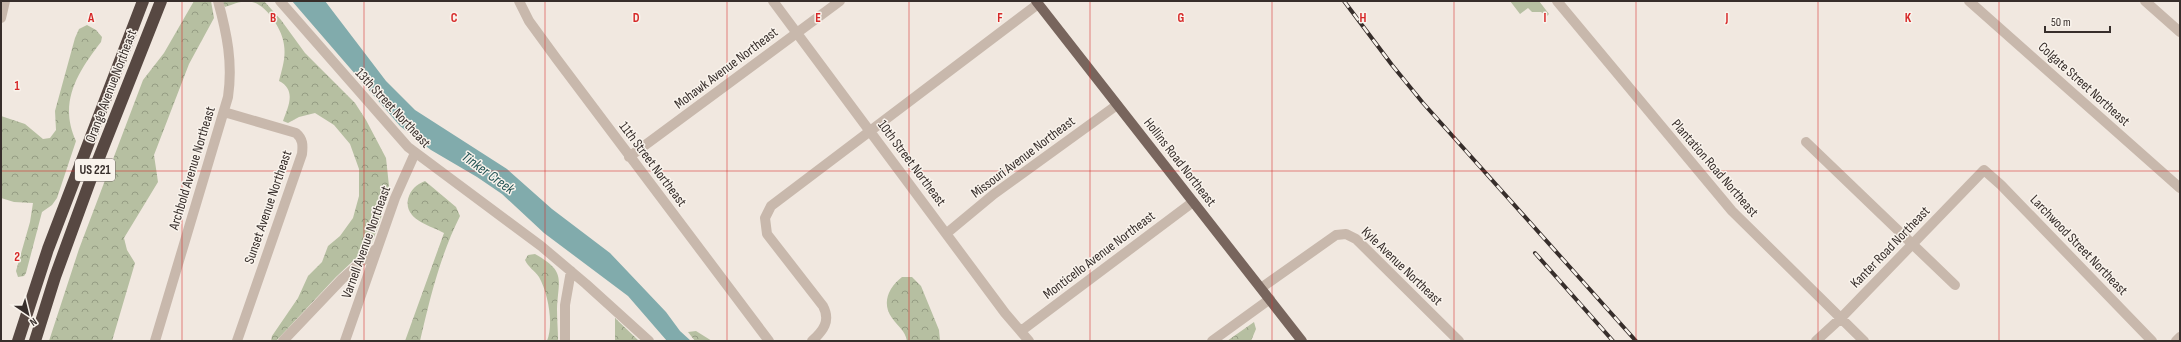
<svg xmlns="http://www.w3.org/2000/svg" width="2181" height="342" viewBox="0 0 2181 342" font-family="'Sofia Sans Condensed',sans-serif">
<defs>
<pattern id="forest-crowns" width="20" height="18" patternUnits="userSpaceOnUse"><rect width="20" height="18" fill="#b6bfa1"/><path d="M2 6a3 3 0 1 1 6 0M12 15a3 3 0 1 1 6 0" fill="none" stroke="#959c83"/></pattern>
</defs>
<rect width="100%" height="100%" fill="#f1e8e0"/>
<!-- grass -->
<path fill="#b6bfa1" d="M1510 1H1539L1549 14 1547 16 1541 12H1532L1528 8 1520 14Z"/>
<!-- forest -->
<path fill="url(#forest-crowns)" d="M194 1H211L214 18 189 64 154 155 158 182 124 238 127 250 135 263 112 341H49L79 249 143 80 164 53Z
M221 1H264L281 20 305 53 355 103 366 120 386 158 389 186 381 218 372 243 336 277 276 341H271L272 336 298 298 308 276 322 262 328 246 340 236 353 218 359 196V169L350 144 334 125 315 113 299 117 288 123 283 121C288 107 297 90 279 81 282 69 286 58 284 45 283 31 267 5 252 2 242 0 234 4 225 7Z
M87 25 96 30 102 37 101 42C78 72 58 102 76 141L57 198 52 205 42 212 26 273 24 276 18 277 16 271 30 222 33 203 14 202 1 198V116L25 124 43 139 50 138 56 130 55 111 75 38 79 29Z
M425 181 456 207 460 216C440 256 430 298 420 341H405L444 233C430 225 404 220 408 199 411 189 416 185 425 181Z
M535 254C567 272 558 279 557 309 557 320 558 330 558 341H547C554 324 548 293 539 277 535 271 528 267 525 260L528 255Z
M902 277H912L921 286 939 330 940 341H907C905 330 898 327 892 318 881 303 889 287 902 277Z
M615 318 639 341H615Z
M1254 322 1256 329 1251 341H1227Z
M696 331 712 341H695L688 332Z"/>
<!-- water -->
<path fill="#81abac" d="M292 1H325L386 81 415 110 507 169 552 209 610 253 666 312 680 331 691 341H667L628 296 544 233 502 194 477 177 431 150 400 126Z"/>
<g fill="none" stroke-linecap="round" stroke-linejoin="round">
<!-- minor -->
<path stroke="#c8b8ac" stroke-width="10" d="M280 1 408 147 541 246 586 284 649 341
M519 1 529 21 556 58 769 341
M773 1 1005 313 1029 341
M1557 1 1732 211 1864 341
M1969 1 2180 188
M2145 1 2180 32
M1 18 5 1
M224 112 296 133C303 139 303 145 302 154L237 341
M1806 142 1955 285
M629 157 840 1
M947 233 994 194 1117 105
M1261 288 1336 235 1346 234 1356 239 1459 341
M1021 331 1193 202
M155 341 228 97C233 63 227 34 218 1
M283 341 342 279 377 248
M345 341 395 198 415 153
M565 341V305L571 271
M812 341C823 331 831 321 823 306L767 234 765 218 771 206 1038 4
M1212 341 1270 299
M1816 341 1841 318 1984 170 2001 185 2152 341
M2176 341 2180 337"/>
<!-- major -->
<path stroke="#78655d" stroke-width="10" d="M1036 1 1302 341"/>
<!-- highway -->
<path stroke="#574842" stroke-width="12" d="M18 341 48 249 143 1
M35 341 55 277 93 173 161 1"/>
<defs>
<path id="rail" d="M1344 1 1392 65 1423 103 1636 341
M1535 253 1613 341"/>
</defs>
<!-- rail casing -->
<use href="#rail" stroke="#372e2b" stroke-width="4"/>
<!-- rail -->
<use href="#rail" stroke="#f9f3ec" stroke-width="2.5" stroke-dasharray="8" stroke-linecap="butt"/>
</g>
<!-- grid -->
<path fill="none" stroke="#d62828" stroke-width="1" stroke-opacity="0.55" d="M182 1V341M364 1V341M545 1V341M727 1V341M909 1V341M1090 1V341M1272 1V341M1454 1V341M1636 1V341M1818 1V341M1999 1V341M1 171H2180"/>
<g text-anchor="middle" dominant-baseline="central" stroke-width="3" stroke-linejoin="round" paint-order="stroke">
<!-- shield labels -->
<rect fill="#f9f3ec" stroke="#716965" stroke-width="1" x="75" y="159" width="40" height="22" rx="3"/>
<g font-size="13" font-weight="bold" fill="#372e2b">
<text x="95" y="170">US 221</text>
</g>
<!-- street labels -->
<g font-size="14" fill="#372e2b" stroke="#f9f3ec">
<text transform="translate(726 68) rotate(-37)">Mohawk Avenue Northeast</text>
<text transform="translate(2084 84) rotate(42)">Colgate Street Northeast</text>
<text transform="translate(111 86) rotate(-69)">Orange Avenue Northeast</text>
<text transform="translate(393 108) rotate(47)">13th Street Northeast</text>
<text transform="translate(1023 157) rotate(-37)">Missouri Avenue Northeast</text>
<text transform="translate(1180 162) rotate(52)">Hollins Road Northeast</text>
<text transform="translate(912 163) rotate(53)">10th Street Northeast</text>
<text transform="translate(653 164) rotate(53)">11th Street Northeast</text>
<text transform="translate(192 168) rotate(-73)">Archbold Avenue Northeast</text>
<text transform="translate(1715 168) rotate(49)">Plantation Road Northeast</text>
<text transform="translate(268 207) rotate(-71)">Sunset Avenue Northeast</text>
<text transform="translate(366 242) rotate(-70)">Varnell Avenue Northeast</text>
<text transform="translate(2079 245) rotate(46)">Larchwood Street Northeast</text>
<text transform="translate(1890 247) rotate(-46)">Kanter Road Northeast</text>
<text transform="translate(1099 255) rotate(-37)">Monticello Avenue Northeast</text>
<text transform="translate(1402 266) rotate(44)">Kyle Avenue Northeast</text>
</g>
<!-- water labels -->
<g font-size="15" font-style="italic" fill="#235455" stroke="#f9f3ec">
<text transform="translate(488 173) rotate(36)">Tinker Creek</text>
</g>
</g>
<g font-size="13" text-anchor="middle" font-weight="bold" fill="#d62828" stroke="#f9f3ec" stroke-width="3" stroke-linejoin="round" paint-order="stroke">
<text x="91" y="22">A</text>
<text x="273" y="22">B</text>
<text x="454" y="22">C</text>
<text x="636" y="22">D</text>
<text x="818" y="22">E</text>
<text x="1000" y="22">F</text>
<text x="1181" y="22">G</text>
<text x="1363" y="22">H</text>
<text x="1545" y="22">I</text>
<text x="1727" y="22">J</text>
<text x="1908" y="22">K</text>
<text x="17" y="90">1</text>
<text x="17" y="261">2</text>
</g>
<!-- border -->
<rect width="2181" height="342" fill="none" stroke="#372e2b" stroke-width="4"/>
<!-- north arrow -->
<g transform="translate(28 314) rotate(145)" stroke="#f9f3ec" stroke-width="3" paint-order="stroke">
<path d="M0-3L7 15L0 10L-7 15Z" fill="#372e2b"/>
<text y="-6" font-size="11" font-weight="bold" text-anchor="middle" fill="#372e2b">N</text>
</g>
<!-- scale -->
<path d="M2045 26v6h65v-6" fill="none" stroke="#372e2b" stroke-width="2"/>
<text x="2051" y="26" font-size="12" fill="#372e2b" stroke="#f9f3ec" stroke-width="3" paint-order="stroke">50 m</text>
</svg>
